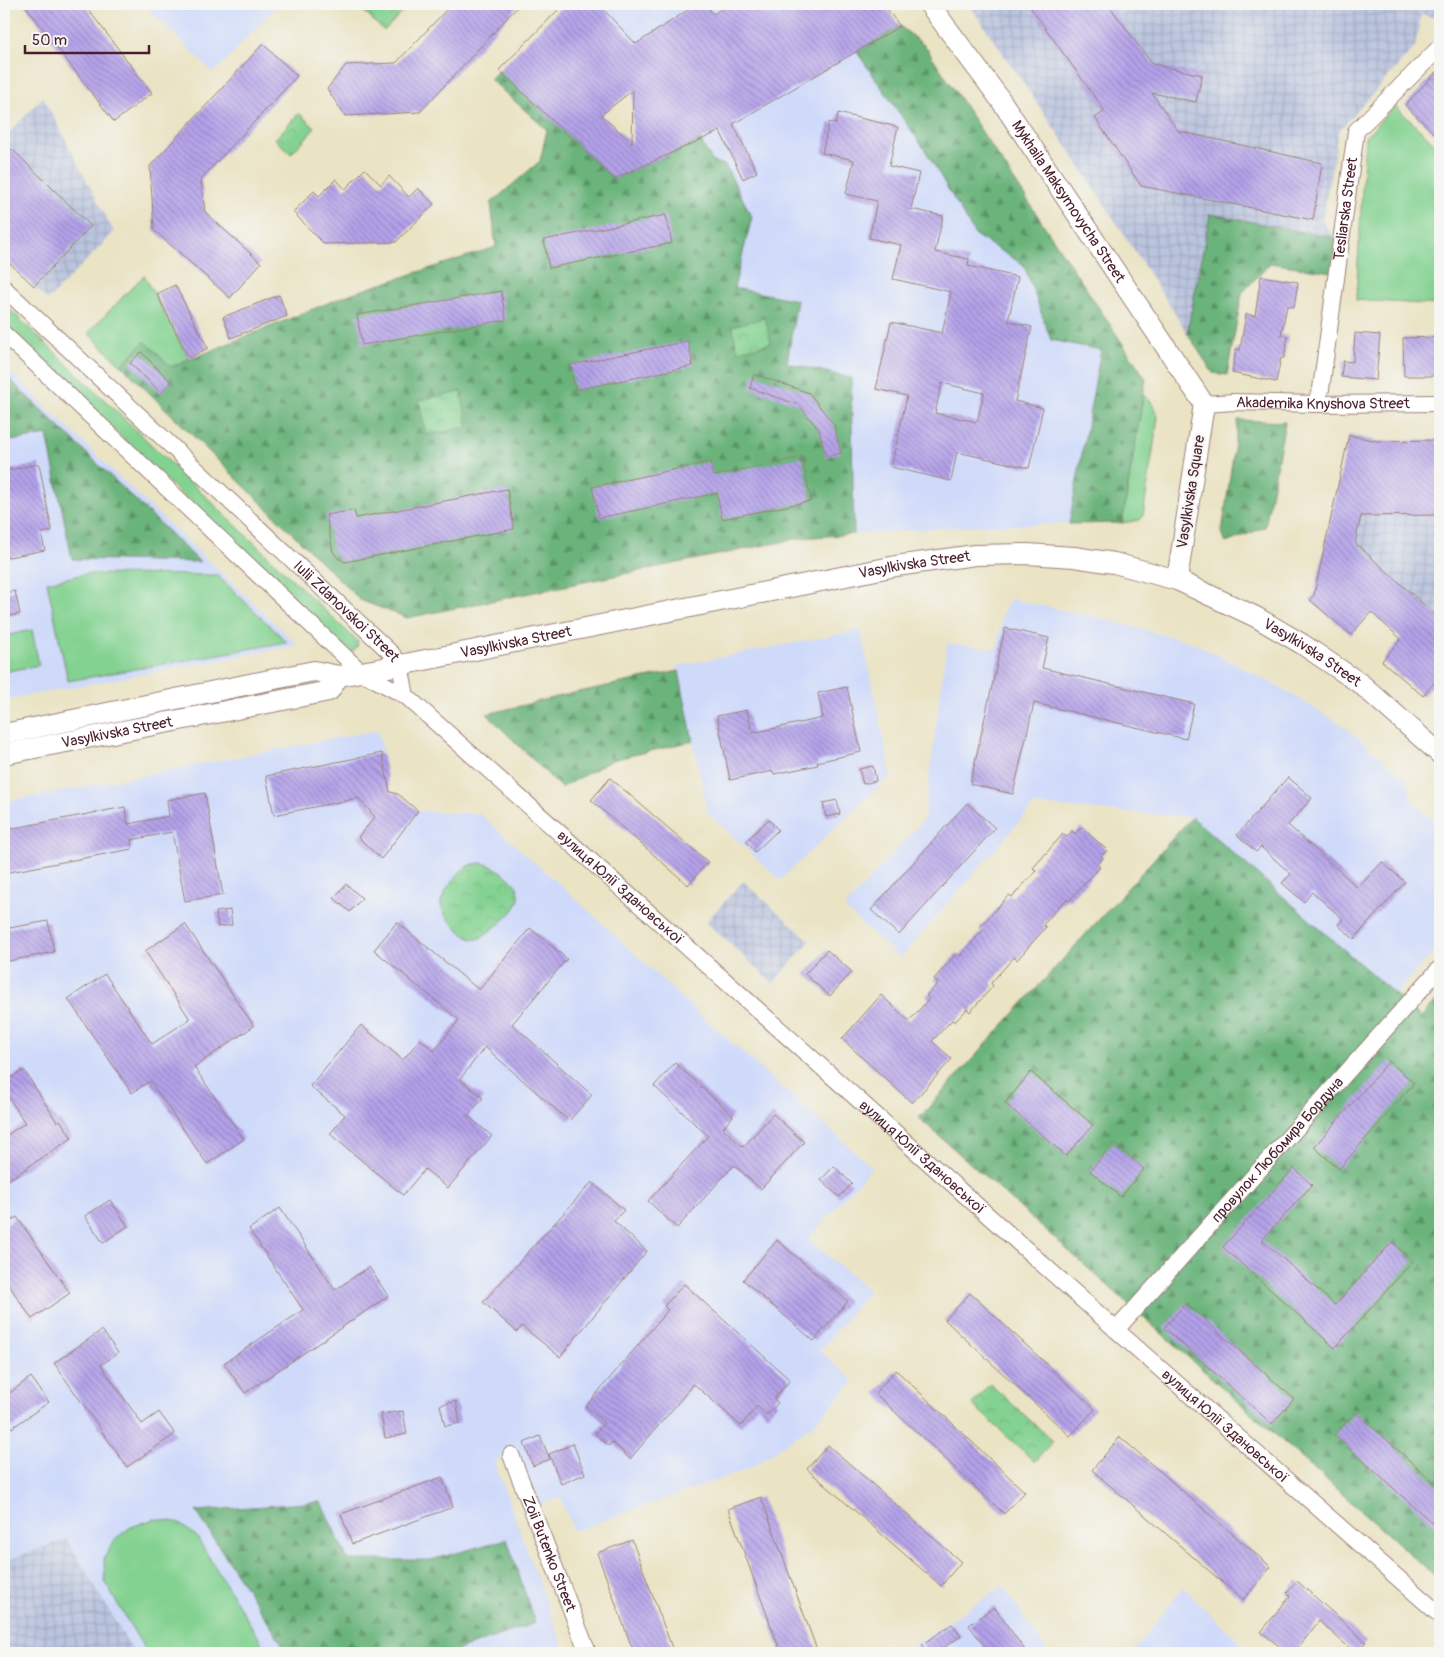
<svg xmlns="http://www.w3.org/2000/svg" width="1444" height="1657" viewBox="0 0 1444 1657" font-family="Pangolin,sans-serif">
<defs>
<pattern id="industrial-grid" width="8" height="8" patternUnits="userSpaceOnUse" patternTransform="scale(1.25)"><rect width="8" height="8" fill="#bac4de"/><path d="M0 4h8M4 0v8" fill="none" stroke="#a1a8bf"/></pattern>
<pattern id="forest-firs" width="22" height="20" patternUnits="userSpaceOnUse" patternTransform="scale(1.25)"><rect width="22" height="20" fill="#6ab47b"/><path d="M5 1l3.5 6h-7zM16 11l3.5 6h-7z" fill="#599265"/></pattern>
<pattern id="park-crowns" width="20" height="18" patternUnits="userSpaceOnUse" patternTransform="scale(1.25)"><rect width="20" height="18" fill="#83d291"/><path d="M2 6a3 3 0 1 1 6 0M12 15a3 3 0 1 1 6 0" fill="none" stroke="#73b47d"/></pattern>
<pattern id="building-back-hatch" width="6" height="6" patternUnits="userSpaceOnUse" patternTransform="scale(1.25)"><rect width="6" height="6" fill="#b4a2ea"/><path d="M-1 5l2 2M0 0l6 6M5-1l2 2" fill="none" stroke="#9483be"/></pattern>
</defs>
<rect width="100%" height="100%" fill="#f6f6f2"/>
<filter id="ink" filterUnits="userSpaceOnUse"><feTurbulence type="fractalNoise" baseFrequency=".02" numOctaves="2"/><feDisplacementMap in="SourceGraphic" scale="10" xChannelSelector="R" yChannelSelector="G"/><feConvolveMatrix kernelMatrix="1 2 1 2 8 2 1 2 1" color-interpolation-filters="sRGB"/></filter>
<filter id="wash" filterUnits="userSpaceOnUse"><feTurbulence type="fractalNoise" baseFrequency=".0096" numOctaves="4" result="noise"/><feDisplacementMap in="SourceGraphic" scale="20" xChannelSelector="R" yChannelSelector="G"/><feGaussianBlur stdDeviation="1.12" result="paint"/><feColorMatrix in="noise" values="0 0 0 0 0 0 0 0 0 0 0 0 0 0 0 0 0 1.4 0 .05"/><feComposite in="paint" operator="in"/></filter>
<g filter="url(#wash)">
<rect width="100%" height="100%" fill="#eae3c4"/>
<!-- built -->
<path fill="#cfdafa" d="M143 4H278L214 73Z
M598 4H729L650 58Z
M900 26 925 46 1146 379 1122 523 985 525 854 534 851 378 787 363 797 300 734 288 752 217 713 162 700 140 723 130Z
M4 366 138 495 298 645 4 700Z
M1011 599 1103 619 1194 643 1274 684 1344 726 1407 780 1413 803 1440 826V945L1121 1298 919 1118 1192 817 1034 805 900 958 844 908 924 819 947 643 997 649 1003 612Z
M861 630 891 775 780 880 708 813 677 666Z
M378 730 390 792 398 794 418 811 480 814 575 898 687 1003 872 1167 808 1239 869 1291 820 1351 854 1381 814 1424 749 1469 574 1531 560 1497 538 1505 511 1455 494 1461 565 1653H134L67 1539 4 1561V802Z
M1003 1586 1048 1653H901Z
M1183 1587 1250 1653H1133Z"/>
<!-- industrial -->
<path fill="url(#industrial-grid)" d="M969 4H1440V19L1421 14 1415 47 1338 132 1322 222 1336 238 1331 272 1270 263 1242 294 1227 375 1213 373 1076 160Z
M43 97 114 232 48 300 4 258V138Z
M1440 515V619L1355 543 1361 516Z
M743 881 810 941 773 983 706 922Z
M67 1539 134 1653H4V1561Z"/>
<!-- green -->
<path fill="#83d291" stroke="#66785e" d="M1395 106 1440 149V305L1356 300 1365 137Z
M144 275 189 359 171 367 145 341 121 365 88 333Z
M4 304 358 642C357 649 355 651 349 653L344 651 4 324Z
M1143 395 1151 401 1158 417 1143 516 1140 520 1122 523Z
M86 574 217 575 287 642 68 681 47 582Z
M32 630 39 665 4 672V636Z
M154 1519 177 1522 196 1536 268 1653H147L105 1583 104 1558 115 1539 131 1527Z"/>
<!-- forest -->
<path fill="url(#forest-firs)" stroke="#5a6a53" d="M900 26 925 46 1146 379 1122 523 1069 524 1101 350 1051 340 1024 265 975 235 927 153 857 52Z
M499 70 614 179 700 140 713 162 725 165 752 217 734 288 797 300 787 363 851 378 854 534 801 538 407 618 360 600 121 365 145 341 171 367 350 294 496 247 491 203 540 161 547 130 490 79Z
M1210 214 1336 238 1331 272 1270 263 1242 293 1227 375 1213 373 1187 333Z
M4 374 200 562 72 559 47 435 4 442Z
M1238 420 1285 422 1265 527 1226 543 1222 532Z
M679 671 693 741 612 760 561 788 487 714 569 694Z
M1192 817 1421 1017 1440 996V1581L919 1118Z
M321 1502 348 1560H431L507 1539 535 1623 450 1653H288L196 1511Z"/>
<!-- park -->
<path fill="url(#park-crowns)" stroke="#66785e" d="M356 4H410L384 31Z
M299 113 315 128 291 154 275 139Z
M765 318 771 343 738 351 732 326Z
M461 392 468 427 426 435 419 400Z
M480 863C493 865 500 870 510 879 536 902 500 922 484 936 480 938 477 940 473 939 464 938 443 915 441 906 439 896 458 871 468 866 472 864 476 864 480 863Z
M990 1384 1053 1441 1035 1462 972 1404Z"/>
<g id="blocks">
<!-- building -->
<path fill="url(#building-back-hatch)" fill-rule="evenodd" d="M24 4H84L152 93 114 122Z
M452 4H520L420 112 345 116 327 89 346 65 396 63Z
M564 4H598L636 44 697 4H706L713 14 729 4H883L900 26 733 124 757 172 743 179 720 131 614 179 499 70ZM633 90 632 143 601 115Z
M1028 4H1108L1152 64 1202 75 1196 102 1152 93 1178 131 1322 163 1313 220 1141 186 1095 118 1105 111Z
M263 44 297 76 201 179 205 212 261 263 230 298 154 230 150 166Z
M1440 68V139L1405 105Z
M838 113 898 127 889 166 919 173 911 209 943 216 935 252 969 259 968 266 1018 277 1008 321 1032 327 1015 401 1043 408 1029 468 957 452 951 481 891 467 907 396 876 389 891 322 942 333 951 292 893 279 901 245 869 238 877 201 846 194 854 160 822 153 829 122 836 124ZM942 383 984 393 977 422 935 413Z
M12 149 91 226 34 286 4 258V157Z
M365 169 381 185 389 176 409 197 418 188 434 204 396 242 324 244 293 212 314 191 319 196 336 179 345 189Z
M666 215 672 243 549 268 544 240Z
M1261 276 1298 282 1294 307 1287 306 1281 335 1288 336 1284 358H1281L1276 382 1232 373 1236 349 1240 350 1246 314 1255 316Z
M175 285 208 348 189 358 157 294Z
M501 291 506 320 362 345 357 315Z
M279 295 287 316 231 338 223 317Z
M1355 333 1380 335 1376 380 1341 377 1343 361 1353 362Z
M1440 337V376H1404L1403 338Z
M688 341 693 366 575 390 570 365Z
M141 352 171 382 161 393 130 363Z
M754 374 809 393 834 425 841 453 826 457 819 430 799 405 750 388Z
M1349 435 1377 441 1440 440V515L1361 516 1355 543 1440 619V676L1423 696 1382 661 1401 639 1371 612 1351 635 1310 600 1314 595Z
M802 457 811 501 722 519 717 493 599 518 592 487 710 462 713 476Z
M39 464 52 531 41 533 45 550 4 558V471Z
M507 489 514 529 345 562 338 558 333 552 326 515 354 510 356 518Z
M15 591 20 614 4 617V593Z
M1005 628 1049 638 1042 668 1194 704 1186 739 1034 703 1013 794 970 784Z
M847 687 861 752 817 762 818 765 774 774 773 771 730 780 717 716 747 710 752 733 823 718 818 693Z
M382 753 390 792 398 794 418 811 381 859 358 837 375 817 359 798 274 815 266 776Z
M873 766 876 781 863 784 859 769Z
M1288 777 1312 798 1288 825 1358 888 1382 862 1405 882 1354 939 1338 925 1343 919 1312 892 1304 902 1282 883 1291 874 1261 847 1256 852 1237 835Z
M610 778 708 862 688 885 591 800Z
M205 793 223 895 185 901 172 832 131 840 132 849 4 873V830L125 807 128 824 169 816 167 800Z
M837 800 840 814 826 817 823 803Z
M967 803 995 828 899 935 871 910Z
M769 819 778 830 755 852 746 841Z
M1081 827 1107 850 1101 856 1103 858 1097 865 1100 867 1069 901 1067 899 1061 904 1043 925 1046 927 1017 960 1014 957 991 983 993 986 970 1012 967 1009 955 1022 952 1020 932 1041 952 1059 912 1103 842 1039 881 995 909 1021 929 999 926 996 938 983 934 979 957 953 960 956 983 930 980 927 1009 895 1012 897 1036 871 1033 868 1063 834 1067 837 1072 831 1075 834Z
M346 884 362 898 350 912 334 898Z
M230 910 232 925 218 927 216 912Z
M48 921 54 952 4 962V929Z
M397 922 479 990 530 928 567 959 512 1024 592 1095 569 1121 485 1047 460 1079 483 1098 468 1116 492 1136 448 1188 425 1169 403 1195 330 1134 345 1115 310 1086 361 1025 403 1060 420 1039 434 1051 459 1020 374 950Z
M185 924 254 1026 194 1067 244 1139 207 1164 150 1081 132 1093 68 999 105 974 152 1044 190 1019 145 951Z
M827 950 852 972 830 996 805 974Z
M1389 1061 1414 1083 1339 1169 1314 1147Z
M675 1063 733 1116 723 1128 743 1147 773 1114 804 1142 761 1189 734 1165 677 1228 648 1201 708 1136 654 1086Z
M24 1070 57 1122 60 1120 72 1138 4 1183V1137L25 1123 4 1090V1082Z
M1031 1072 1093 1125 1066 1156 1005 1103Z
M1113 1143 1144 1169 1121 1197 1090 1171Z
M834 1166 852 1184 839 1197 821 1180Z
M1294 1168 1312 1185 1262 1240 1335 1305 1392 1242 1413 1261 1335 1348 1223 1247Z
M592 1182 624 1210 614 1221 647 1251 560 1357 522 1326 517 1332 483 1302Z
M110 1200 128 1226 103 1243 85 1216Z
M280 1208 335 1290 369 1267 388 1296 245 1393 224 1363 303 1310 249 1229Z
M17 1217 70 1293 32 1319 4 1278V1226Z
M777 1240 848 1301 814 1341 743 1280Z
M684 1284 790 1380 774 1399 778 1403 767 1415 757 1406 741 1426 694 1384 630 1459 612 1442 609 1446 595 1434 604 1423 586 1406 668 1310 664 1306Z
M970 1293 1095 1409 1070 1436 945 1320Z
M1186 1303 1294 1399 1272 1424 1164 1328Z
M102 1330 118 1353 101 1365 142 1424 159 1412 175 1434 127 1467 54 1363Z
M896 1370 1025 1492 1004 1514 875 1393Z
M31 1377 49 1402 12 1428 4 1416V1397Z
M456 1401 460 1423 445 1426 440 1405Z
M403 1411 407 1434 385 1438 381 1414Z
M1356 1412 1440 1488V1530L1334 1435Z
M540 1436 550 1459 533 1466 524 1443Z
M1120 1437 1271 1567 1243 1600 1092 1470Z
M573 1444 585 1474 561 1484 549 1454Z
M828 1445 961 1562 941 1586 807 1469Z
M442 1477 453 1507 352 1544 341 1514Z
M761 1497 818 1653H781L728 1509Z
M632 1540 674 1653H634L597 1553Z
M1297 1581 1366 1642 1355 1653 1319 1621 1294 1653H1288L1261 1632 1290 1596 1287 1593Z
M994 1607 1027 1653H989L969 1625Z
M952 1624 961 1636 936 1653H928L922 1645Z"/>
</g>
</g>
<g filter="url(#ink)">
<use href="#blocks" fill-opacity="0" stroke="#9a8178" stroke-width="1"/>
<g fill="none" stroke-linecap="round" stroke-linejoin="round">
<defs>
<g id="minor">
<path id="s1" d="M4 288 392 654 400 665 406 696"/>
<path id="s2" d="M4 334 361 672 406 696 1132 1344 1440 1615"/>
<path id="s3" d="M1204 404 1234 402 1315 404 1440 403"/>
<path id="s4" d="M1315 404 1321 389 1356 131 1440 47"/>
<path id="s5" d="M1116 1330 1440 968"/>
<path id="s6" d="M511 1455 588 1653"/>
</g>
<g id="major">
<path id="s7" d="M929 4 1000 99 1204 404 1177 580"/>
<path id="s8" d="M4 734 314 671 339 676 400 665 896 566 975 555 1027 554 1074 557 1114 563 1177 580 1256 617 1302 644 1361 684 1440 754"/>
<path id="s9" d="M4 754 329 691 339 676"/>
</g>
</defs>
<!-- minor casing -->
<use href="#minor" stroke="#9a8178" stroke-width="18"/>
<!-- major casing -->
<use href="#major" stroke="#9a8178" stroke-width="22"/>
<!-- minor -->
<use href="#minor" stroke="#fff" stroke-width="16"/>
<!-- major -->
<use href="#major" stroke="#fff" stroke-width="20"/>
</g>
</g>
<g text-anchor="middle" dominant-baseline="central" stroke-width="4.5" stroke-linejoin="round" paint-order="stroke">
<!-- street labels -->
<g font-size="15" fill="#4a1f2b" stroke="#f6f6f2">
<text stroke="none"><textPath href="#s7" startOffset="242">Mykhaila Maksymovycha Street</textPath></text>
<text stroke="none"><textPath href="#s4" startOffset="198">Tesliarska Street</textPath></text>
<text stroke="none"><textPath href="#s3" startOffset="119">Akademika Knyshova Street</textPath></text>
<text transform="translate(1191 492) rotate(-81)">Vasylkivska Square</text>
<text stroke="none"><textPath href="#s8" startOffset="928">Vasylkivska Street</textPath></text>
<text stroke="none"><textPath href="#s1" startOffset="471">Iulii Zdanovskoi Street</textPath></text>
<text stroke="none"><textPath href="#s8" startOffset="522">Vasylkivska Street</textPath></text>
<text stroke="none"><textPath href="#s8" startOffset="1348">Vasylkivska Street</textPath></text>
<text stroke="none"><textPath href="#s9" startOffset="115">Vasylkivska Street</textPath></text>
<text stroke="none"><textPath href="#s2" startOffset="830">вулиця Юлії Здановської</textPath></text>
<text stroke="none"><textPath href="#s5" startOffset="242">провулок Любомира Бордуна</textPath></text>
<text stroke="none"><textPath href="#s2" startOffset="1235">вулиця Юлії Здановської</textPath></text>
<text stroke="none"><textPath href="#s2" startOffset="1640">вулиця Юлії Здановської</textPath></text>
<text stroke="none"><textPath href="#s6" startOffset="106">Zoii Butenko Street</textPath></text>
</g>
</g>
<!-- margin -->
<rect width="1444" height="1657" fill="none" stroke="#f6f6f2" stroke-width="20"/>
<!-- scale -->
<path d="M25 45v8h124v-8" fill="none" stroke="#4a1f2b" stroke-width="2.5"/>
<text x="32" y="45" font-size="15" fill="#4a1f2b" stroke="#f6f6f2" stroke-width="4" paint-order="stroke">50 m</text>
</svg>
